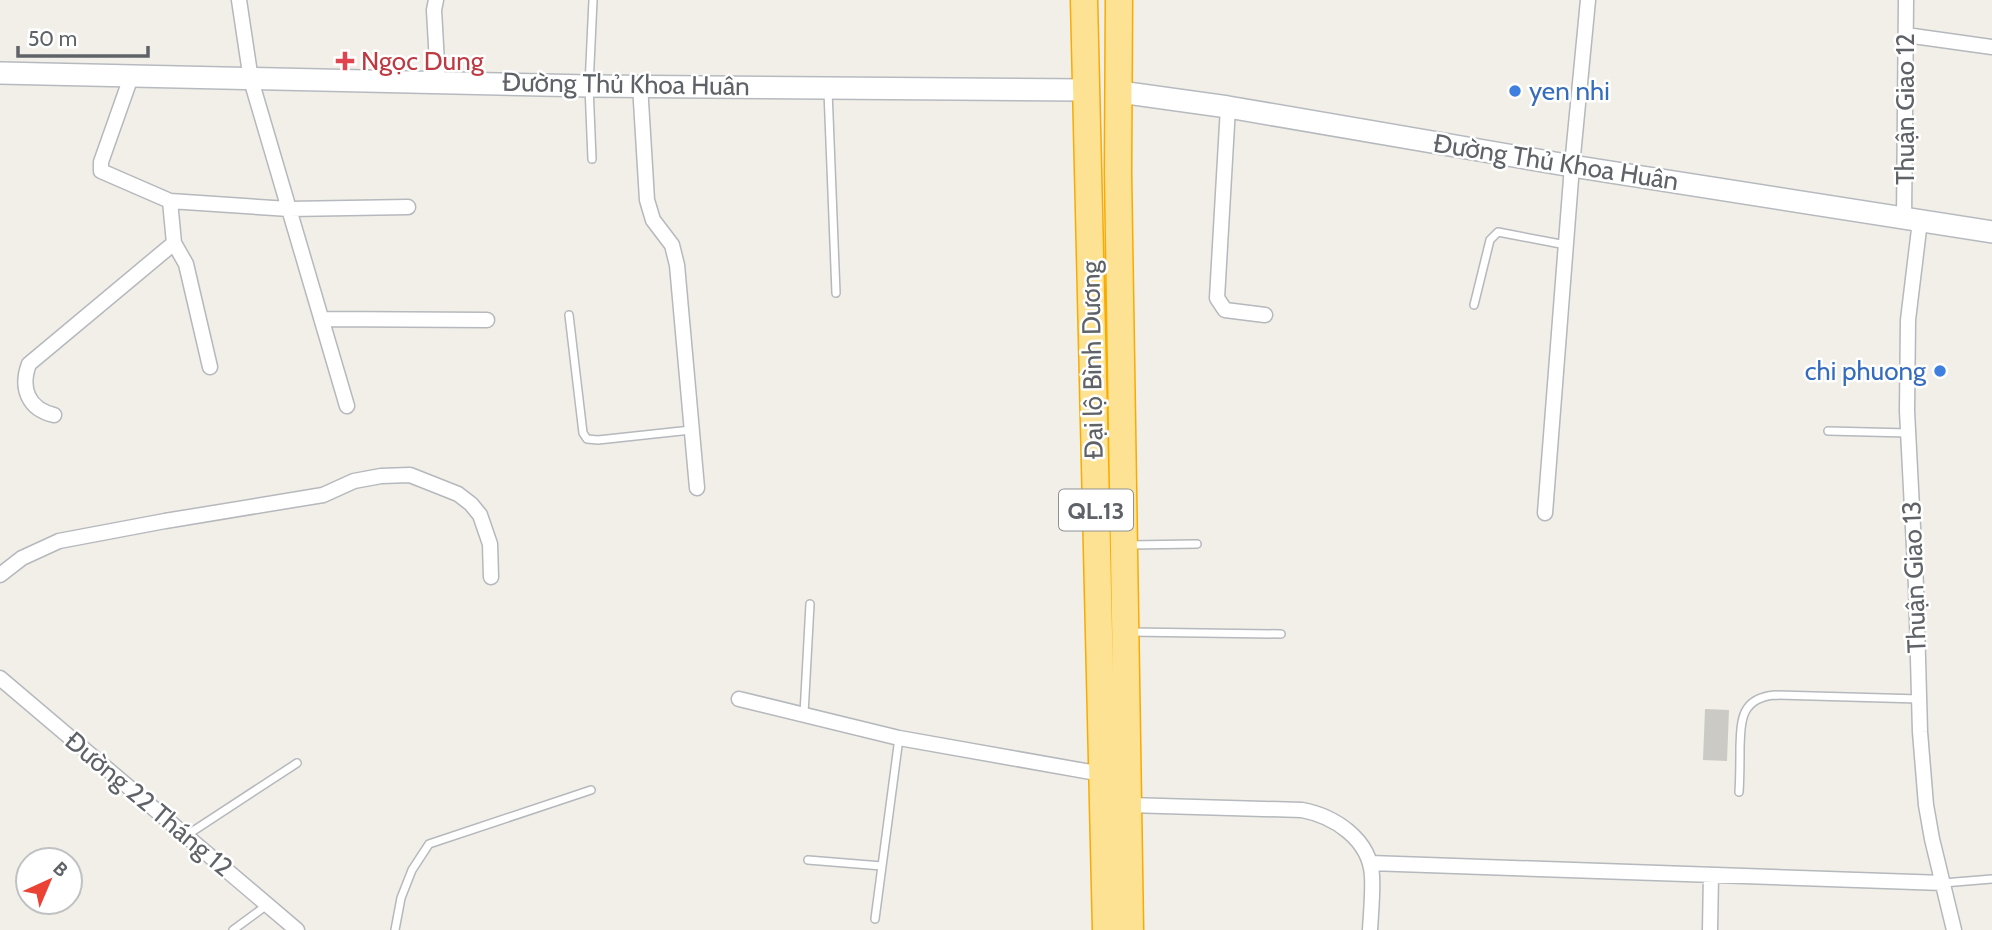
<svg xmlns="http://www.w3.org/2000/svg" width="1992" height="930" viewBox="0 0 1992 930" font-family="Cabin,sans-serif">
<rect width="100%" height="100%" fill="#f1efe8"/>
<!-- building -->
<path fill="#cccac5" d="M1705 709 1729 710 1727 761 1703 760Z"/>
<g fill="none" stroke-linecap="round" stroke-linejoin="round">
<defs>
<path id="lane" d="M828 91 836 293
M592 159 589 86 593 0
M1474 305 1490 240 1498 232 1566 245
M569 315 583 433 587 439 598 440 691 430
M1828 431 1908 433
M1129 545 1197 544
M1130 632 1281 634
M804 714 810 604
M1739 792C1740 777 1740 762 1740 747 1741 720 1741 698 1775 695L1919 699
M187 835 297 763
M808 860 882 866
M1943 883 1992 879
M875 919 899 738
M233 930 267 905
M395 930 401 898 412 870 429 844 591 790"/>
<path id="street" d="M239 0 251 80 347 406
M436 0 434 10 438 81
M1906 35 1992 47
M640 85 647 200 653 220 672 245 677 265 697 488
M1228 107 1217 298 1225 310 1265 315
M170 201 289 209 408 207
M1904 219 1906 0
M1920 221 1908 320 1907 411 1916 586 1920 732 1926 805 1932 839 1954 930
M174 243 186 264 210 367
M322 319 487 320
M54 415C28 409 20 388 29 364L174 243 170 201 101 171V162L131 77
M1545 513 1572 166 1588 0
M0 575 22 558 59 541 165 521 323 495 354 481 381 476 410 475 458 494 471 504 480 515 490 544 491 577
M0 678 297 930
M739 699 899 738 1102 774
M1128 805 1302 810C1334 816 1370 839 1372 876 1373 893 1371 912 1370 930
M1370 863 1943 883
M1710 930 1711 875"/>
<path id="secondary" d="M0 73 589 86 1085 90
M1120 92 1228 107 1572 166 1992 232"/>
<path id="highway" d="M1084 0 1106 930
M1119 0 1118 172 1130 930"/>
</defs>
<!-- lane casing -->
<use href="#lane" stroke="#b5b8bc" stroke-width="10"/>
<!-- street casing -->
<use href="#street" stroke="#b5b8bc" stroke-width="17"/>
<!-- secondary casing -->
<use href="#secondary" stroke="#b6babf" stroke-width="24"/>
<!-- highway casing -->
<use href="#highway" stroke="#f9ab00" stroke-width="29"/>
<!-- lane -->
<use href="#lane" stroke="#fff" stroke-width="7"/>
<!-- street -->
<use href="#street" stroke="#fff" stroke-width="14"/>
<!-- secondary -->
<use href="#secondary" stroke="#fff" stroke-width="21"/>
<!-- highway -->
<use href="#highway" stroke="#fde293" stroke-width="26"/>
</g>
<!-- markers -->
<path fill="#e0444e" stroke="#fff" stroke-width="2.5" d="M341.5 50.5h7v7h7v7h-7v7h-7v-7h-7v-7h7z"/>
<g fill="#3f7fe0" stroke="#fff" stroke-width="2.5">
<circle cx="1515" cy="91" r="7"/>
<circle cx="1940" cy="371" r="7"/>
</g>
<g text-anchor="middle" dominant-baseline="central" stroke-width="5" stroke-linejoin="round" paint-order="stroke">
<!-- shield labels -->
<rect fill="#fff" stroke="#8f9295" stroke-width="2" x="1059" y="489.5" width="74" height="41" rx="5"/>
<g font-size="24" font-weight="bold" fill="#5f6368">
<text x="1096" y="510">QL.13</text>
</g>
<!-- health labels -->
<g font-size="26" fill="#be3a42" stroke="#fff" text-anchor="start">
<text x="361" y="61">Ngọc Dung</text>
</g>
<!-- street labels -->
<g font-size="26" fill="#5f6368" stroke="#fff">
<text transform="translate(626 84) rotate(1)">Đường Thủ Khoa Huân</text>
<text transform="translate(1905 109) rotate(-90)">Thuận Giao 12</text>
<text transform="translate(1556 162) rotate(9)">Đường Thủ Khoa Huân</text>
<text transform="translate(1092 360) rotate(-91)">Đại lộ Bình Dương</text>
<text transform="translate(1914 577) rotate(-92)">Thuận Giao 13</text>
<text transform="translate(149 804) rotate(40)">Đường 22 Tháng 12</text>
</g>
<!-- shop labels -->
<g font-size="26" fill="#366cbe" stroke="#fff" text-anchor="start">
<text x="1529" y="91">yen nhi</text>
<text x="1926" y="371" text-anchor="end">chi phuong</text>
</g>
</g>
<!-- north arrow -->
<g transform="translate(49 881) rotate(44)"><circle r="33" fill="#ffffff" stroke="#bfc1c3" stroke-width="2"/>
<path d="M0-5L12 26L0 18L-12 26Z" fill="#ea4335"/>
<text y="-10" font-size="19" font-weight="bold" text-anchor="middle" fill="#5f6368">B</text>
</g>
<!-- scale -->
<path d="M18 46v10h130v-10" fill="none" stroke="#5f6368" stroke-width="3.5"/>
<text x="28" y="46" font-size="21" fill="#5f6368" stroke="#ffffff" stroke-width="5" paint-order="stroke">50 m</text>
</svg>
